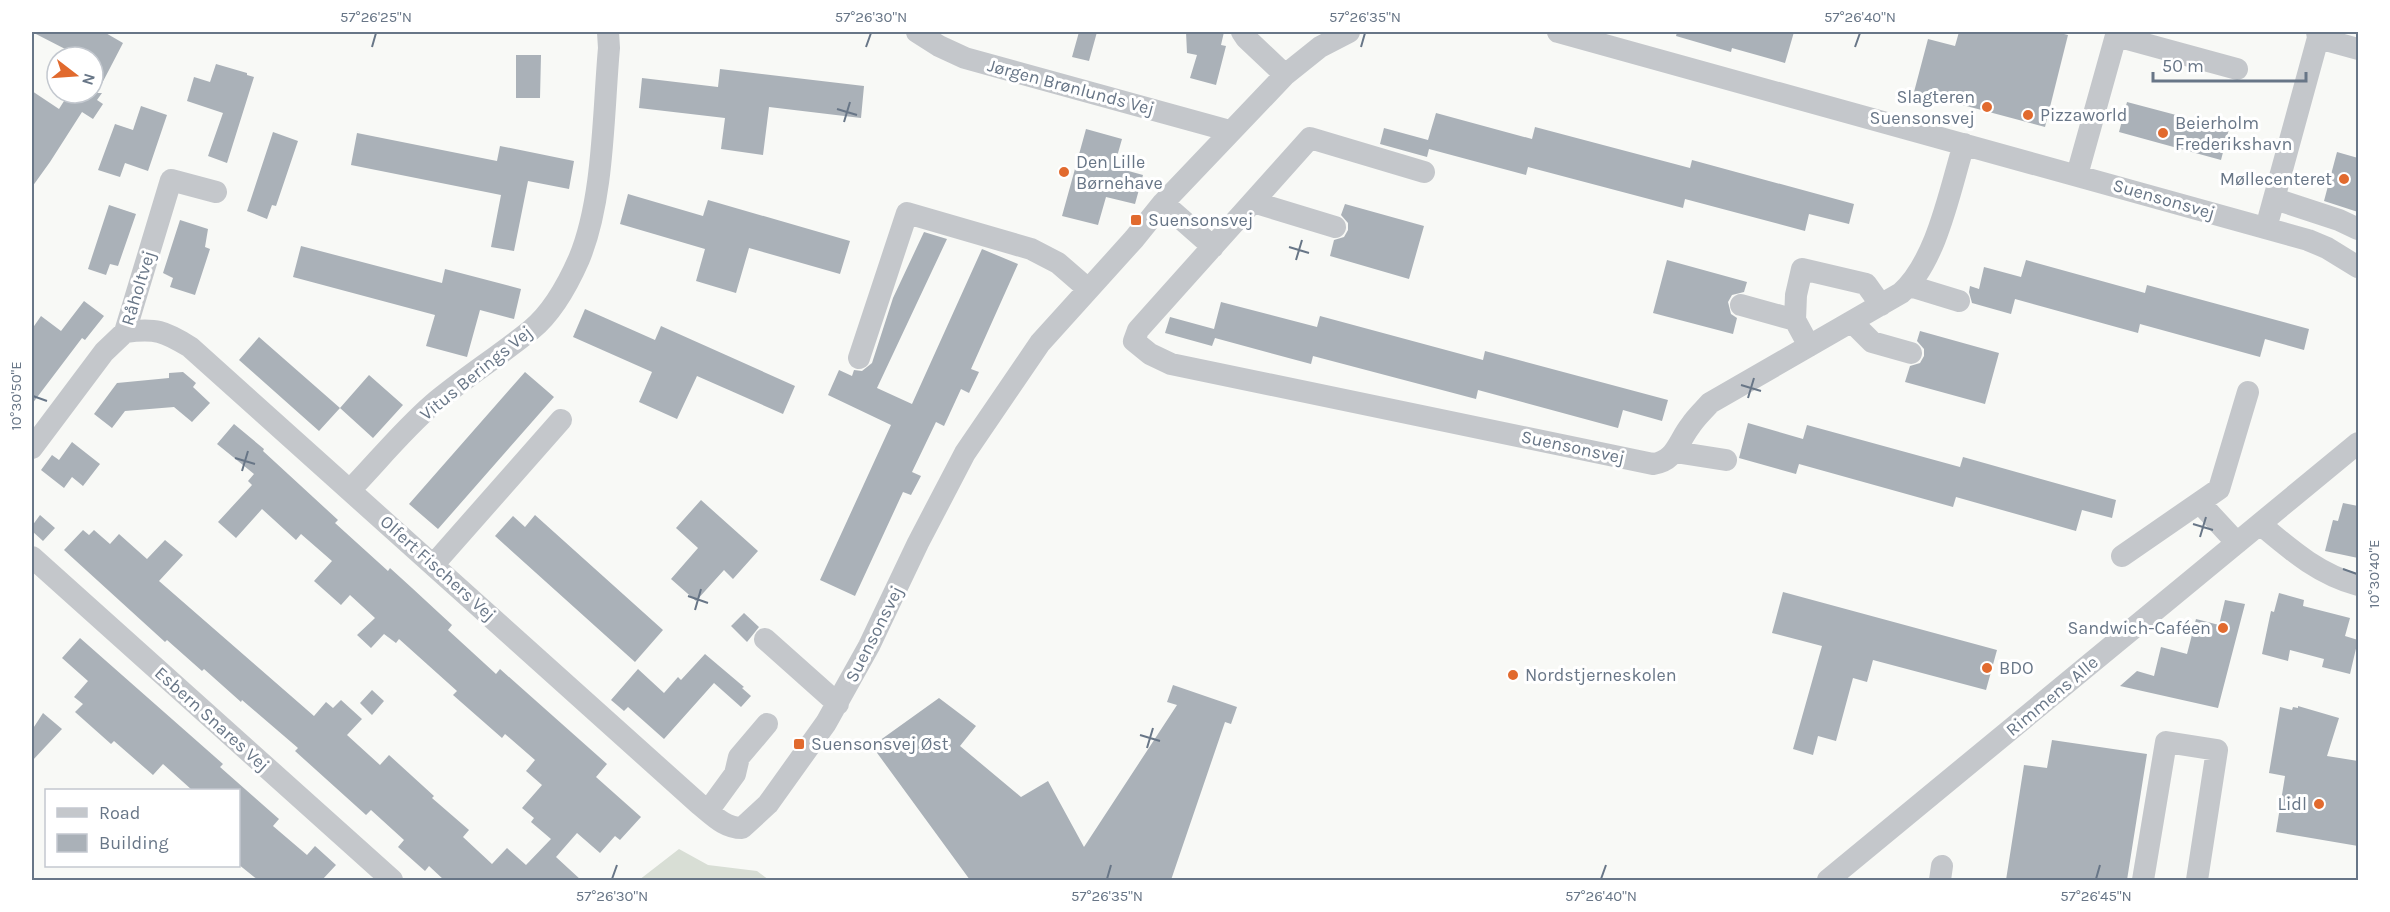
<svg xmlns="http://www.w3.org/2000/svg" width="2390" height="912" viewBox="0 0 2390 912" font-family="Karla,sans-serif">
<rect width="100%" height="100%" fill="#f8f9f6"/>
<!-- green -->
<path fill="#d8ded5" d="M679 849 708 865 757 871 769 880H639Z"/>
<!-- building -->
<path fill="#aab1b8" d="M32 32H104L123 43 97 93H102L97 100 103 104 93 119 82 112 50 162 32 187V91L59 109 69 93H93V57H68L71 52Z
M1079 32H1097L1089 61 1072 57Z
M1186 32H1224L1221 45 1226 46 1216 85 1190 78 1197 55 1187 53Z
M1677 32H1794L1785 63 1732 48 1731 52 1676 36Z
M1959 32H2056L2068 35 2045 127 1914 92 1928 39 1955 46Z
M516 55H541L540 98H516Z
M216 64 247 73V75L254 77 227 163 208 156 223 113 187 101 194 77 210 82Z
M720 69 864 86 861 118 769 107 763 155 721 149 725 118 639 108 642 78 718 87Z
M2127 102 2229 129 2221 160 2119 132Z
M141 106 167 115 148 171 125 163 120 177 98 170 115 124 133 130Z
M1436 113 1532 139 1535 127 1690 168 1692 160 1854 204 1849 224 1809 214 1805 231 1685 199 1683 208 1528 167 1526 175 1429 149 1427 157 1380 144 1384 128 1428 140Z
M1086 129 1122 139 1114 167 1143 175 1135 204 1106 197 1098 225 1062 216Z
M273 132 298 141 276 206 272 205 267 219 247 211Z
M357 133 497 161 500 146 574 161 569 189 528 181 514 251 491 247 501 195 351 165Z
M2337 152 2358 158V212L2324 201Z
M628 194 703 216 708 200 850 241 840 274 749 248 736 293 696 281 705 249 620 224Z
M1345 204 1424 226 1409 279 1330 256 1334 240 1344 237 1348 230V223L1341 215Z
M109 205 136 214 118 266 110 264 106 275 88 269Z
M180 220 208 229 205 247 210 249 195 295 170 287 173 278 163 273Z
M924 232 947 239 877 388 912 404 982 249 1018 264 971 369 979 372 969 393 961 389 944 426 936 422 912 472 921 476 911 495 903 492 855 596 820 580 891 425 828 395 839 370 852 376 854 370 862 371 872 363 893 298Z
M301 246 442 283 445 269 521 289 514 319 480 310 467 357 426 346 435 315 293 277Z
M1667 260 1747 282 1744 292 1732 295 1728 302 1731 314 1737 318 1733 334 1653 313Z
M2026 260 2145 293 2147 285 2309 329 2304 350 2265 339 2260 357 2140 324 2138 333 2015 299 2011 314 1972 303 1969 292 1970 286 1979 289 1984 267 2021 277Z
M84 301 104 316 85 340 82 338 32 404V329L41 316 61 331Z
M1221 302 1317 327 1320 316 1483 360 1485 351 1668 400 1662 421 1623 410 1618 428 1478 390 1476 399 1313 356 1311 364 1215 338 1212 346 1165 333 1170 317 1214 329Z
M585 309 655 340 661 326 795 386 783 414 697 376 677 419 639 402 652 372 573 337Z
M1920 331 1999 353 1985 404 1905 382 1910 366 1920 363 1924 356V349L1917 341Z
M259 337 340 408 319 431 239 360Z
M183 372 196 383 193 387 210 403 192 422 174 407 125 411 112 428 94 414 117 383 169 378V373Z
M525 372 554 397 438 529 409 504Z
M369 375 403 405 373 438 340 408Z
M1748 423 1803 439 1807 425 1960 467 1963 457 2116 500 2112 518 2082 510 2076 531 1956 497 1953 507 1799 464 1796 474 1739 458Z
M234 424 264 449 263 451 338 520 335 523 388 571 390 568 412 588 452 625 448 630 496 674 500 669 607 764 596 777 641 817 620 840 615 836 600 853 577 833 556 857 581 880H444L429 866 425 871 398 847 404 840 371 810 366 815 295 751 298 748 242 700 241 702 204 669 202 671 167 640 165 642 64 550 83 530 89 535 94 530 110 544 119 534 147 559 165 540 183 555 159 581 314 716 326 702 333 708 341 700 362 719 347 735 380 765 389 755 434 796 432 798 469 830 463 837 492 864 507 848 526 865 551 839 531 822 534 818 522 808 542 785 526 771 535 760 505 734 502 738 453 695 457 691 399 639 396 643 384 634 371 648 357 635 375 618 350 595 341 605 314 581 332 561 301 534 296 540 262 509 236 538 218 522 252 485 248 481 254 474 217 444Z
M72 442 100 464 83 486 72 477 64 488 41 470 52 455 59 460Z
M701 500 758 551 733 579 724 570 696 601 671 579 698 548 676 528Z
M2343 503 2358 506V558L2325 551 2333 520 2338 521Z
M40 515 55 528 43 541 32 531V526Z
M535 515 663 630 635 662 495 536 513 516 525 527Z
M1783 592 1997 650 1986 690 1873 660 1867 682 1853 678 1836 741 1818 736 1813 755 1793 749 1822 646 1772 633Z
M2279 593 2304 600 2303 606 2350 618 2345 636 2358 640 2350 674 2322 667 2324 659 2290 650 2288 661 2262 654 2271 611 2274 612Z
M2225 600 2245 604 2218 708 2120 686 2137 671 2154 676 2161 647 2187 654 2196 619 2219 625Z
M744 613 759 627 747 642 731 626Z
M80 638 223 764 220 767 279 819 273 826 307 855 315 846 336 865 322 880H258L238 864V790H192L163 764 153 775 114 741 111 744 75 712 83 704 74 697 88 681 62 658Z
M705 654 744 687 742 688 751 696 741 707 714 683 664 739 628 707 624 711 611 700 638 669 664 693 678 677 681 680Z
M1173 685 1237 707 1231 724 1225 722 1171 880H970L872 746 939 698 976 726 960 746 1021 797 1048 781 1084 847 1177 705 1167 702Z
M372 690 384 701 372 715 360 703Z
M2298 706 2339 718 2327 756 2358 761V846L2276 832 2285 776 2269 773 2280 707 2292 710 2293 707 2298 708Z
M43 713 62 729 32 761V730Z
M2052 740 2147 754 2127 880H2006L2024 765 2047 768Z"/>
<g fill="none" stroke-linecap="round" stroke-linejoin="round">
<!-- minor -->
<path stroke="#c4c7cb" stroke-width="22" d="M917 32 939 46 965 58 1230 131
M1242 32 1246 38 1285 75
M1558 32 2308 240 2327 248 2358 267
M2116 36 2237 69
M2318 38 2358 49
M1424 172 1310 138 1138 330 1134 341 1150 354 1171 364 1653 464C1676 461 1678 441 1691 425 1696 417 1704 410 1710 403L1901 293C1937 261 1950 189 1964 144
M2077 175 2117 32
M2275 199 2339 220 2358 229
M1253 202 1335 227
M1163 203 1213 247
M2266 228 2318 38 2317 32
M1910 286 1959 301
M1741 305 1795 320
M1852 322 1872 342 1911 353
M125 332C156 328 164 331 190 347L699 804C713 815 724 828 742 828L768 804 826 723 869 646 918 543 965 453 1040 343 1134 239 1163 203 1285 75 1320 47 1349 32
M1809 346 1795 320 1796 295 1802 269 1866 284 1881 305
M859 358 907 213 1031 249 1058 263 1088 289
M32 448 104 352 125 332 171 180 216 192
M1675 452 1726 460
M351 489C378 461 403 430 433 404 464 378 499 356 531 330 552 313 568 284 579 259 604 199 603 114 609 48L608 32
M2200 503 2237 543
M2260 524C2291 550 2318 574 2358 585
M2122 556 2219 489 2248 392
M32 557 392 880
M434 564 561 420
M765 639 838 704
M708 811 735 774 739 757 767 724
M1828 880 2358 443
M1940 880 1942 866
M2143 880 2166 742 2217 750 2197 880"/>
</g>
<!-- ticks -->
<path fill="none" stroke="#687687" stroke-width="2" d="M372 47 376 33M866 47 871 33M1361 47 1365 33M1855 47 1860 33M837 109 857 115M844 122 850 102M1289 247 1309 253M1296 260 1302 240M1741 385 1761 391M33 396 47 401M1748 398 1754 378M235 458 255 464M242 471 248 451M2193 524 2213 530M2200 537 2206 517M2343 569 2357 574M688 596 708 603M695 610 701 589M1140 735 1160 741M1147 748 1153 728M612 879 617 865M1107 879 1111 865M1601 879 1606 865M2096 879 2100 865"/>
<!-- markers -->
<g fill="#e16a2e" stroke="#fff" stroke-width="2">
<circle cx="1987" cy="107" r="6"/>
<circle cx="2028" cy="115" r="6"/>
<circle cx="2163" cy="133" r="6"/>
<circle cx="1064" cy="172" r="6"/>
<circle cx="2344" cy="179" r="6"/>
<rect x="1130" y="214" width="12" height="12" rx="3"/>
<circle cx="2223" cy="628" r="6"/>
<circle cx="1987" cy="668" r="6"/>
<circle cx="1513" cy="675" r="6"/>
<rect x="793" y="738" width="12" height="12" rx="3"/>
<circle cx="2319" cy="804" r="6"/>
</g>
<g text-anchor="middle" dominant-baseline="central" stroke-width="6" stroke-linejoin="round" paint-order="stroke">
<!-- street labels -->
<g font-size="18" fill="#687687" stroke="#fff">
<text transform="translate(1071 87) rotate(15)">Jørgen Brønlunds Vej</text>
<text transform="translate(2164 199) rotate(16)">Suensonsvej</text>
<text transform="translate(138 288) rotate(-73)">Råholtvej</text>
<text transform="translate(476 373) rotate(-39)">Vitus Berings Vej</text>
<text transform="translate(1573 447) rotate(12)">Suensonsvej</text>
<text transform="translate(438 568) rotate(42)">Olfert Fischers Vej</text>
<text transform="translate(874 634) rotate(-63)">Suensonsvej</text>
<text transform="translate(2052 696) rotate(-40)">Rimmens Alle</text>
<text transform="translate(212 719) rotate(42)">Esbern Snares Vej</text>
</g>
<!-- poi labels -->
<g font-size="18" fill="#687687" stroke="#fff" text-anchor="start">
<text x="1975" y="97" text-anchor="end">Slagteren<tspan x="1975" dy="21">Suensonsvej</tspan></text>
<text x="2040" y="115">Pizzaworld</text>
<text x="2175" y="123">Beierholm<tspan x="2175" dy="21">Frederikshavn</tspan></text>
<text x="1076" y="162">Den Lille<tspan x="1076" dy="21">Børnehave</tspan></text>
<text x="2332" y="179" text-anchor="end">Møllecenteret</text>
<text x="1148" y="220">Suensonsvej</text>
<text x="2211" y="628" text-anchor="end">Sandwich-Caféen</text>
<text x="1999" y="668">BDO</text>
<text x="1525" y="675">Nordstjerneskolen</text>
<text x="811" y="744">Suensonsvej Øst</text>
<text x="2307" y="804" text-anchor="end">Lidl</text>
</g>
</g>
<!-- border -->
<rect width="2390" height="912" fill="none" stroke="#ffffff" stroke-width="66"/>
<!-- legend -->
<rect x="45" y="789" width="195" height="78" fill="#ffffff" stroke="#c3c8cf" stroke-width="1.5"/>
<rect x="57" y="808" width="30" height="9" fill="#c4c7cb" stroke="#c3c8cf" stroke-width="1.5"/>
<text x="99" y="819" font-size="18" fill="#687687">Road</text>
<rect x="57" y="834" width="30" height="18" fill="#aab1b8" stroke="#c3c8cf" stroke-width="1.5"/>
<text x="99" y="849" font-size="18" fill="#687687">Building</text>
<!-- north arrow -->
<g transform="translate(75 75) rotate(107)"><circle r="28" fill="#ffffff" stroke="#c3c8cf" stroke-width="1.5"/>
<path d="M0-4.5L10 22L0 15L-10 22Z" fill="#e16a2e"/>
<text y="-9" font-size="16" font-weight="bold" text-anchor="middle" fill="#687687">N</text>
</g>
<!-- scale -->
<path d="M2153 72v9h153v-9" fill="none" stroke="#687687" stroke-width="3"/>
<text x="2162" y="72" font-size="18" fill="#687687" stroke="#ffffff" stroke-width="4.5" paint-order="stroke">50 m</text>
<rect x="33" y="33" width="2324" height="846" fill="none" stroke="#687687" stroke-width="2"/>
<g font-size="15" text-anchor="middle" fill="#687687">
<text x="376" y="22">57°26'25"N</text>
<text x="871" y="22">57°26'30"N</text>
<text x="1365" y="22">57°26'35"N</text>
<text x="1860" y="22">57°26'40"N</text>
<text transform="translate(16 396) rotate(-90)" y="5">10°30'50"E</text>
<text transform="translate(2374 574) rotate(-90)" y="5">10°30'40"E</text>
<text x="612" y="901">57°26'30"N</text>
<text x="1107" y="901">57°26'35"N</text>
<text x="1601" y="901">57°26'40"N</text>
<text x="2096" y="901">57°26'45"N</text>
</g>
</svg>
